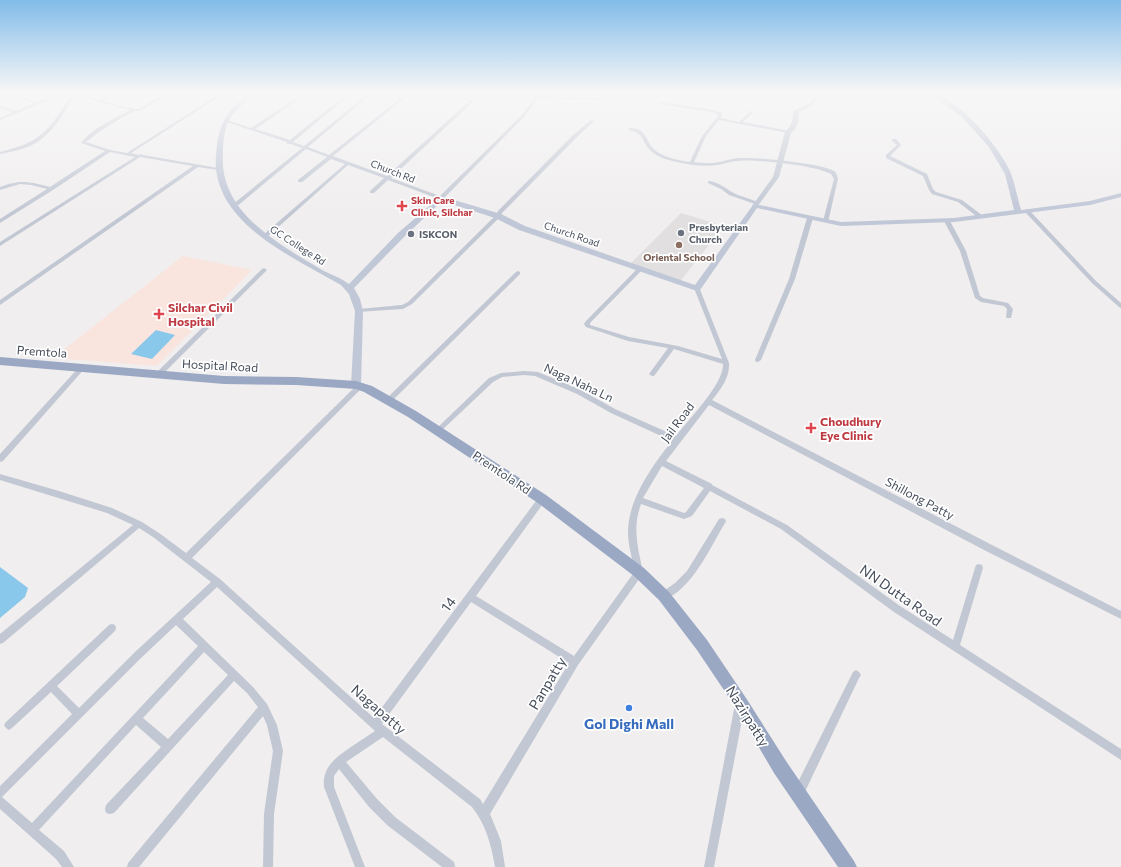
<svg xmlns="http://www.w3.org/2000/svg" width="1121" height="867" viewBox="0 0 1121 867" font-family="Commissioner,sans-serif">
<rect width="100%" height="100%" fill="#f0eeee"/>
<!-- education -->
<path fill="#e1dfe0" d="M681 213 724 226 678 284 630 264Z"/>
<!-- medical -->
<path fill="#fae5de" d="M183 256 252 270 157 366 53 358Z"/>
<!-- water -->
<path fill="#89c7eb" d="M156 330 175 335 152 359 131 354Z
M0 567 28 588 25 597 0 618Z"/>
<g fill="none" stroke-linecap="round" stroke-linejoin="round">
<!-- minor -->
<path fill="#c1c7d3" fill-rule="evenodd" d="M4 93H9L38 102 55 95 75 93H80L100 100 112 93H117L103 101 124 107 138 109 167 93H171L140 111H135L123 117 99 132 86 142 110 150 127 153 221 93H225L131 153 139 155 141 154 143 155 218 168 220 169 218 170 198 167 0 305V300L193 166 140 157 0 246V242L135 157 110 152 53 190 0 223V219L47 189 31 185 20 184 0 190V187C20 179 31 182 50 187L105 151 81 143C92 128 114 119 130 110L99 102 79 95 75 96C63 114 52 136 30 146 21 150 10 152 0 154V152C43 142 48 130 71 96L56 97 0 120V118L13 112 0 108V106L17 111 34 103Z
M304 93H308L255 129 290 140 348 93H352L293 142 304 146 369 93H373L308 147 329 155 407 93H411L333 156 387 176 469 101 451 96V94L473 100V102L391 178 440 196 522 115 533 100V93H537V96L600 98 617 94 619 95 600 100 537 98V100L524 117 443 199H439L388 180 374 193H370V191L384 178 348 165 267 237H263V235L345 164 331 159 302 182H298V180L327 157 306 149 236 207H232V205L302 148 291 144H287V142L224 121 226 120 251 128Z
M660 102 714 110 722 113 721 118 739 122 751 111 753 112 743 122 790 131V133H788L719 120 706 136 694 162C702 163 711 164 719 162 726 161 732 158 740 158 756 157 822 163 834 171 837 173 837 176 838 179L828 222 823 221 834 179 831 174C815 165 756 159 738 161 731 161 724 164 717 165 704 167 690 165 677 162 668 160 656 157 650 150 640 139 646 135 629 130V128C649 128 644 142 656 151 666 158 678 160 690 162L702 136 719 115 712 112 659 104 658 103Z
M591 120 594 121 576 138 502 213 500 217 412 304 403 309 357 312V310L359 309 402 305 408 302 496 215 498 211 572 136Z
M892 139H896L901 145 890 156 927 174 933 189 936 192 962 200 983 216V218H979L958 202 932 194 929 190 923 176 886 158V155L897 145 892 141Z
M708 181C717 181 725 188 732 192 740 197 751 198 759 203L755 204 729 195 721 189 708 183Z
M1026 211H1030L1096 281 1121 303V308L1119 307 1092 283 1026 213Z
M810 216 813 218 795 279 761 360 758 362H756L755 360 789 279 807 218Z
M947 219 950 221 966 251 980 296 983 298 1008 303 1013 309 1011 318H1007L1006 317 1007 309 1004 306 981 302 975 298 960 251 944 221Z
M640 267 643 269 642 270 590 323V325L629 337 678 346 722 359 694 288 697 286 699 287 729 363C730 377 721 389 712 400L992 545 1121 611V619L986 551 709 405 666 461 712 484V485L787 525 900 606 953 640 975 568 976 565 979 564 982 565 983 568 960 645 1121 749V760L894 612 781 529 710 491 692 516 684 519 641 504C632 528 638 548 643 572L642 575 578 665 490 814 501 841 505 867H495C491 844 486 825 472 807L383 737 346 762 377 799 395 817 454 862 455 866V867H442L387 825 369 807 339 769 334 776V787L365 867H355L324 787C322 767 336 757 351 747 359 742 367 736 375 731L217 587 183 619 253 687 267 704 277 725 283 751 274 814 273 867H263L264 814 273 751 267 725 263 716 139 867H127L128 863 258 707 247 693 234 681 114 813 110 814 106 813 105 809 106 805 161 747 136 725 39 830 64 851 74 867H62L56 859 0 809V786L72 714 51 692 12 728 9 730 6 728 4 725 6 722 109 625 112 624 115 625 116 628 115 631 57 686 79 708 135 652 211 582 153 537 139 528 3 643 0 644V634L133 525 107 513 0 480V474L59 491 112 508 142 522 159 533 186 553 358 384H362L363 386 362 388 192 558 220 579 374 718 539 497 542 496 545 497 546 499 545 501 476 596 574 656 635 571C632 558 628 545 628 532 628 499 653 465 672 441L611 413 577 394 535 376 524 375 502 377 493 382 440 432H436L435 430 489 378 501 373 524 371 538 372 581 390 615 409 676 436C688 420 724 384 723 364L674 349 654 376H652L649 374 668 348 628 341 586 327 584 324 586 321 638 268ZM662 466 704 488 686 512 684 513 643 498ZM471 602 569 663 483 804 480 799 382 724ZM176 625 198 646 32 823 2 797 141 658ZM204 652 228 675 168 739 143 718Z
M264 268 267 270 162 375H158L157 373 158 371 262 269Z
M518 271 520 272V274L391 402H387L386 400 387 398 516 272Z
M81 365H85L86 367 3 461 0 462V454Z
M722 518 725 519 726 521 725 523C710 548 692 589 664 600L661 599 660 596 661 593 675 583 687 571 719 519Z
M856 670 859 672 861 675 859 678 802 798 798 799 794 798 793 794 794 790 853 672Z
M740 699 743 701 745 704 714 867H704L735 704 737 701Z"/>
<!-- tertiary -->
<path fill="#c1c7d3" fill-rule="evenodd" d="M815 93H820L814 105 799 112C799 121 798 127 791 133L779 177 757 207H753L752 206 773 177 785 132C792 125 793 121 793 111L810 103Z"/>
<!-- secondary -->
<path fill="#c0c7d7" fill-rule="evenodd" d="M248 93H254C247 101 237 108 231 117 224 128 223 141 223 153 218 212 280 245 324 271 332 275 341 278 349 284L398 233 441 196 501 214 525 226 695 285 753 205 755 204 841 222 954 218 1014 210 1005 174 989 147 962 117 929 93C955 93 1000 148 1010 171 1015 183 1017 197 1021 210L1090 201 1121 193V197L1090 205 954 222 841 226 757 208 700 290 697 291 519 230 495 218 442 201 404 237 354 288 360 299 363 311 361 385 356 388 351 385 355 311 349 294 341 285C293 257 210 222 216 155 219 122 225 115 248 93Z"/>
<!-- trunk -->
<path fill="#9aa8c4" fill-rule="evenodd" d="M0 357 224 376 296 377 356 381 372 386 416 411 546 495 644 568 669 592 707 640 746 698 786 761 854 861 857 867H838L774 773 736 708 697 650 659 600 634 576 538 503 408 417 364 392 356 389 296 385 224 384 0 365Z"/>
</g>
<!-- sky -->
<linearGradient id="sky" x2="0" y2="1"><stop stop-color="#82bce9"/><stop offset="0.43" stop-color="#f8f7f7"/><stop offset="1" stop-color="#f8f7f7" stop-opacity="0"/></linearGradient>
<rect width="1121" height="214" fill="url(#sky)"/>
<!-- markers -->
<g fill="#e0444e" stroke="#fff" stroke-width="1.5">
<path d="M400 200h4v4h4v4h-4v4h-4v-4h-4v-4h4z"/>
<path d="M157 308h4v4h4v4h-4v4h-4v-4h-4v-4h4z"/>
<path d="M809 422h4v4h4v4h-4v4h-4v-4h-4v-4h4z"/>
</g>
<g fill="#6b7280" stroke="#fff" stroke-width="1.5">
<circle cx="681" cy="233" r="4"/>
<circle cx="411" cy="234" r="4"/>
</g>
<circle fill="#8d6e63" stroke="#fff" stroke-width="1.5" cx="679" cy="245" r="4"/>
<circle fill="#3f7fe0" stroke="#fff" stroke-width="1.5" cx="629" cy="708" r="4"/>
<g text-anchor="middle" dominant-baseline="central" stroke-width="3.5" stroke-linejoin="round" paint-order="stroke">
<!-- far-street labels -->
<g font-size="10" fill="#464e5b" stroke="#fff">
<text transform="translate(393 171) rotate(21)">Church Rd</text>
<text transform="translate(572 234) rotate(19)">Church Road</text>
<text transform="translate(298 245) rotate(33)">GC College Rd</text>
</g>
<!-- far-health labels -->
<g font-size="10" font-weight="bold" fill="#be3a42" stroke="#fff" text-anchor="start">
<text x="411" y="200">Skin Care<tspan x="411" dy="12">Clinic, Silchar</tspan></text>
</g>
<!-- far-worship labels -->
<g font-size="10" font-weight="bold" fill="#5b616d" stroke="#fff" text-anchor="start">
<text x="689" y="227">Presbyterian<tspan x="689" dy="12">Church</tspan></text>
<text x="419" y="234">ISKCON</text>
</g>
<!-- far-education labels -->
<g font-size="10" font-weight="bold" fill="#785e54" stroke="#fff">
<text x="679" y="257">Oriental School</text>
</g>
<!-- health labels -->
<g font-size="12" font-weight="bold" fill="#be3a42" stroke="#fff" text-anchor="start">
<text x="168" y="307">Silchar Civil<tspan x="168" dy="14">Hospital</tspan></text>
<text x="820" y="421">Choudhury<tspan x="820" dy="14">Eye Clinic</tspan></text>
</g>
<!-- street labels -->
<g font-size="12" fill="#464e5b" stroke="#fff">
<text transform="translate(42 351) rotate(4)">Premtola</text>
<text transform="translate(220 365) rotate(3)">Hospital Road</text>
<text transform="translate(579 382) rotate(25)">Naga Naha Ln</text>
<text transform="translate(677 422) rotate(-53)">Jail Road</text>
<text transform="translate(502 472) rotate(34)">Premtola Rd</text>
<text transform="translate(920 498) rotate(28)">Shillong Patty</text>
</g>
<!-- near-street labels -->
<g font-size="14" fill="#464e5b" stroke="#fff">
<text transform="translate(901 595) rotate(35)">NN Dutta Road</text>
<text transform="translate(448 604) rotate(-53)">14</text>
<text transform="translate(547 683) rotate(-59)">Panpatty</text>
<text transform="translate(379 709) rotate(41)">Nagapatty</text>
<text transform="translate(748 716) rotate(58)">Nazirpatty</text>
</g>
<!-- near-shop labels -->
<g font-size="14" font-weight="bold" fill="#366cbe" stroke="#fff">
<text x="629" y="723">Gol Dighi Mall</text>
</g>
</g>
</svg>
